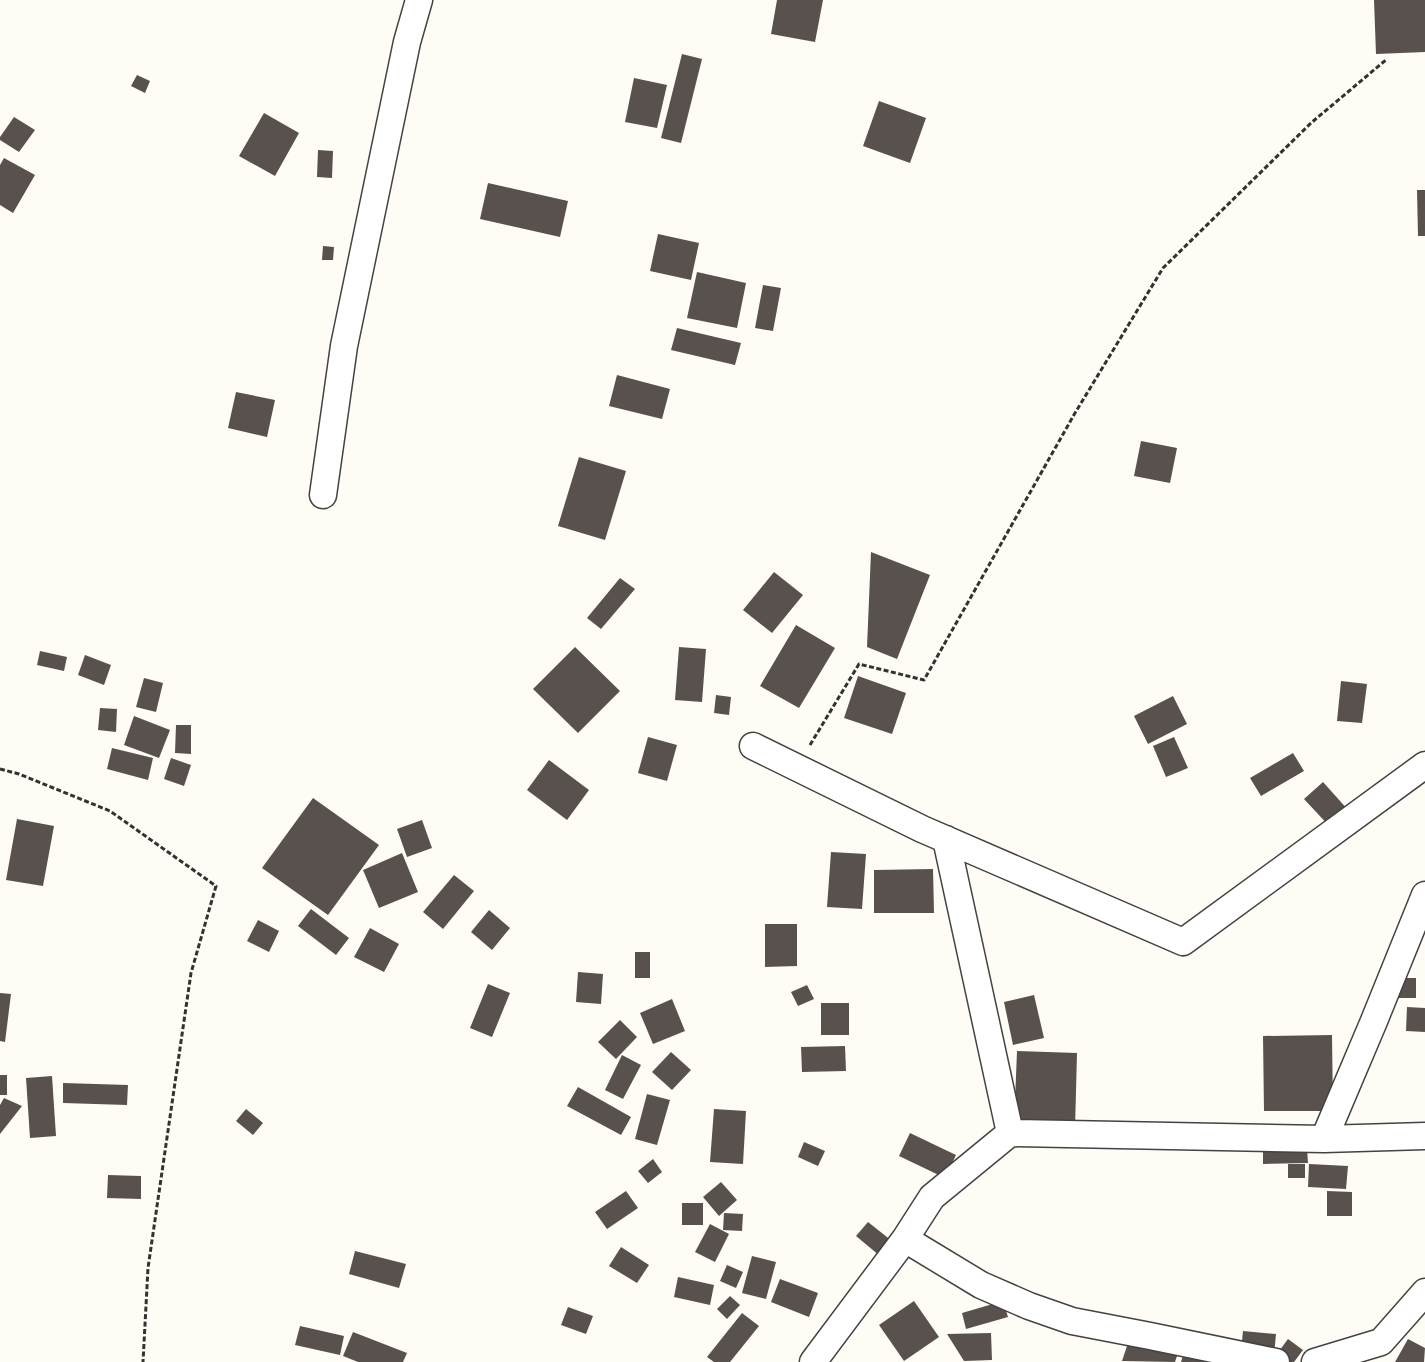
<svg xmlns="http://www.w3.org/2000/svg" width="1425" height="1362" viewBox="0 0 1425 1362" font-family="'PT Serif',serif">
<rect width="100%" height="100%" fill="#fefcf4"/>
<!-- building -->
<path fill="#59514d" d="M777 0H823L815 42 771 34Z
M1374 0H1425V52L1376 54Z
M682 54 702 59 681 143 661 138Z
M137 75 150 81 145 93 131 86Z
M634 78 667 85 657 128 625 122Z
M879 101 926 118 910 163 863 146Z
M264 113 299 133 275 176 239 156Z
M14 117 35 130 19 152 0 140V137Z
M318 150 333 151 332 178 317 177Z
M4 158 35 175 13 213 0 205V165Z
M488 183 568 201 560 237 480 219Z
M1417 190H1425V236H1418Z
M658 234 699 243 691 280 650 271Z
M323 246 334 247 333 260H322Z
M697 272 746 283 737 328 687 318Z
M763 285 781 288 773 331 755 328Z
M677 328 741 343 735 365 671 350Z
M617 375 670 389 662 419 609 406Z
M236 392 275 400 267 437 228 428Z
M1141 441 1177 448 1170 483 1134 476Z
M579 457 626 471 605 540 558 526Z
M871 552 930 575 897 659 867 647Z
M774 572 803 595 772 633 743 610Z
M620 578 635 589 601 629 587 618Z
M796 625 835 648 799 708 760 686Z
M575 647 620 691 578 733 533 689Z
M679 647 706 649 702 702 675 700Z
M40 651 67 657 64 671 37 665Z
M85 655 111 665 104 685 78 675Z
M858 676 906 693 892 734 844 718Z
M144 678 163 683 156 712 136 707Z
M1341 681 1367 684 1362 723 1337 721Z
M716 695 731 697 729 715 714 713Z
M1173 696 1187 724 1148 744 1134 716Z
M100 708 117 709 116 732 98 730Z
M134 716 170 730 159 758 124 745Z
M176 725H191V754L175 753Z
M648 737 677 745 667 781 638 773Z
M1174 737 1188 768 1166 777 1153 746Z
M112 748 153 758 148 780 107 769Z
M1293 753 1304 771 1261 796 1250 778Z
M171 758 191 765 184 786 164 779Z
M549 760 589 790 567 820 527 790Z
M1323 782 1349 811 1331 828 1304 799Z
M313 798 379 845 328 915 262 868Z
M17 819 54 826 43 886 6 880Z
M422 820 432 848 407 857 397 829Z
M831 852 866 854 862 909 827 907Z
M402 853 418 892 379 908 363 870Z
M933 869 934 913H874V870Z
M454 875 474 891 443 929 423 912Z
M311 909 349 938 336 955 298 926Z
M489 910 510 928 492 950 471 932Z
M258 920 279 931 269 952 247 941Z
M765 924H797V966L765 967Z
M370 928 399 944 384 972 354 957Z
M635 952H650V978H635Z
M578 972 603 974 601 1004 576 1002Z
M1398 978H1416V998H1397Z
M488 984 510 993 492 1037 470 1028Z
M807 985 814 999 798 1006 791 992Z
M0 993 11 994 5 1042 0 1041Z
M1034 995 1044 1038 1013 1045 1004 1002Z
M672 999 685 1031 653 1044 640 1013Z
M821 1003H849V1035H821Z
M1407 1007 1425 1008V1032L1406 1031Z
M620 1020 637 1037 616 1059 598 1042Z
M1332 1035 1333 1111H1264L1263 1036Z
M845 1046 846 1071 802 1072 801 1047Z
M1017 1051 1077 1053 1075 1129 1014 1127Z
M671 1052 691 1070 672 1090 652 1072Z
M622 1055 641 1065 623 1099 605 1090Z
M0 1075H7V1095H0Z
M52 1076 56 1136 30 1138 26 1078Z
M63 1083 128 1085 127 1105 63 1103Z
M578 1087 631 1117 621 1135 567 1106Z
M647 1094 670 1100 657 1145 635 1139Z
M4 1098 22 1106 0 1134V1105Z
M246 1109 263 1123 253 1135 236 1121Z
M714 1109 746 1111 743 1164 710 1162Z
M910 1133 956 1155 945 1178 899 1156Z
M804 1142 825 1151 818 1166 798 1157Z
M1307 1148 1308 1163 1263 1164V1149Z
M653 1159 662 1172 648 1183 638 1171Z
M1288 1164H1305V1178H1288Z
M1309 1164 1348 1166 1346 1189 1308 1187Z
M108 1175 141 1176V1199L107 1198Z
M721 1182 737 1200 719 1216 703 1197Z
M626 1191 638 1208 607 1229 595 1212Z
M1327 1191 1352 1192V1216H1327Z
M682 1203H703V1225H682Z
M724 1213 743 1214 742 1231 723 1230Z
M868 1222 892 1241 880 1256 856 1236Z
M710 1224 729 1234 715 1262 695 1252Z
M621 1247 649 1265 637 1283 609 1266Z
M355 1251 406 1264 399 1288 349 1274Z
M752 1256 776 1262 766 1299 742 1293Z
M727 1265 743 1272 736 1288 720 1281Z
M678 1277 714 1285 710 1305 674 1297Z
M780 1279 818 1293 809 1317 771 1302Z
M730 1296 740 1305 727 1319 717 1309Z
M914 1301 939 1337 904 1361 879 1325Z
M1003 1301 1008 1317 966 1329 962 1313Z
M568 1307 593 1316 586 1334 561 1325Z
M742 1313 759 1326 730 1362H714L707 1357Z
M300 1326 344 1336 340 1355 295 1345Z
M1243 1331 1276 1334 1274 1355 1241 1352Z
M353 1332 407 1353 403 1362H358L343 1356Z
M991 1333 992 1360 964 1361 947 1334Z
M1130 1337 1178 1353 1175 1362 1122 1361Z
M1288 1339 1303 1350 1294 1362H1271Z
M1408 1339 1425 1348 1424 1362H1395Z
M1185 1349 1215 1362H1181Z"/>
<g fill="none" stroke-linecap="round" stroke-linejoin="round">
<defs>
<path id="street" d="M323 495 344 346 407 42 419 0
M753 746 922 829 1183 942 1425 765
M946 839 1010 1133
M1425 895 1374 1021 1324 1139 1425 1136
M905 1239 981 1285 1029 1306 1072 1321 1150 1336 1276 1362
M813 1362 905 1239 932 1197 1010 1133 1324 1139
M1315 1362 1381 1342 1425 1292"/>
</defs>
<!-- street casing -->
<use href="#street" stroke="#434343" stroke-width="29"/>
<!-- path -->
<path stroke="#323232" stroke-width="3" stroke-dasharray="5 2.5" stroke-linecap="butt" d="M810 745 859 664 924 680 1075 413 1163 268 1311 123 1387 59
M0 769 19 774 110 811 216 886 191 973 148 1268 143 1362"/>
<!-- street -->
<use href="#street" stroke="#fff" stroke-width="26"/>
</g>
</svg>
